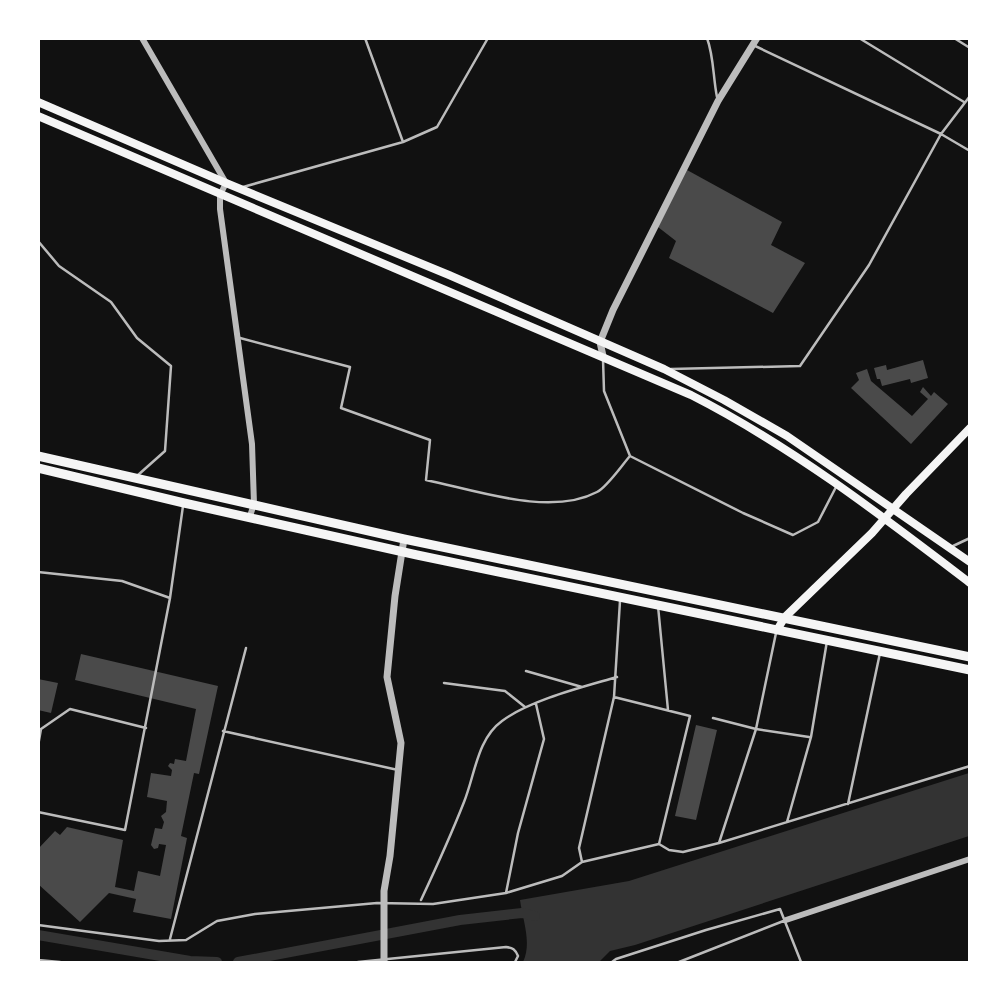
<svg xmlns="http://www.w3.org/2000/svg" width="1008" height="1001" viewBox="0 0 1008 1001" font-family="'Fira Sans',sans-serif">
<rect width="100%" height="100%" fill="#111"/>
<!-- water -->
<path fill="#333" d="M969 773V836L635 945 610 951 599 962H523C532 943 523 921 520 900L629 881Z"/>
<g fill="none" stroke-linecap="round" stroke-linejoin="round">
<!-- canal -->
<path stroke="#333" stroke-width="10" d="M38 935 190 961 217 962
M238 962 460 920 522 913 535 916"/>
</g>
<!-- building -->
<path fill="#4a4a4a" d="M687 170 782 222 771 245 805 263 773 313 669 258 676 241 658 227Z
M923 360 928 378 911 383 910 379 882 386 880 379H877L874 368 886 365 887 370Z
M867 369 871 381 912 416 928 399 920 392 923 387 931 396 934 392 948 404 911 444 851 388 859 380 856 373Z
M81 654 218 686 199 774 194 773 181 836 187 838 171 919 133 912 136 899 109 893 80 922 38 884V849L55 831 60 835 67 827 123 840 115 887 134 891 138 871 160 876 166 845 159 844 158 848 154 849 151 845 155 828 162 829 164 822 161 816 166 812 167 801 147 797 151 773 171 776 172 770 168 766 170 763 174 764 175 759 186 761 196 709 75 680Z
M38 679 58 683 51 713 38 710Z
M696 725 717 730 696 820 675 816Z"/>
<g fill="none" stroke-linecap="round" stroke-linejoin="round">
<!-- service -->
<path stroke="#bcbcbc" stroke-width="2.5" d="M365 38 403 142
M707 38C714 57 713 78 717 97
M859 38 964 102
M954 38 970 48
M753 45 941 134 970 151
M243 187 403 142 437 127 488 38
M38 241 59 266 111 302 137 338 171 366 165 451 138 475
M240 338 350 367 341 408 430 440 426 480C475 490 550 517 597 492 607 487 622 465 630 456
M603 359 604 391 630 456 743 513 793 535 818 522 836 487
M671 369 800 366 869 265 941 134 970 96
M953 546 970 538
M38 572 122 581 170 598 183 506
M658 606 668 710
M526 671 582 687
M444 683 505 691 525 707
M614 697 690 716 659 844
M713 718 756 729 809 737
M223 731 398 770
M38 746 41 729 70 709 146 728
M848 804 880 653
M38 812 125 830 170 598
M787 822 811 737 827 641
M719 843 756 729 776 633
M582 862 579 848 614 697 620 601
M506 893 518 833 544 739 536 704
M421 900C436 868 451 835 464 802 475 775 477 739 502 721 530 700 583 687 617 677
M38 925 159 941 186 940 217 921 255 914 377 903 433 904 506 893 562 876 582 862 659 844 669 850 683 852 719 843 970 766
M170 939 246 648
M38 960 60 962
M358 962 506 947C513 948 515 949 518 956L515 962
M612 962 616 959 706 930 780 909 801 962
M679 962 786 920"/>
<!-- minor -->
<path stroke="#bcbcbc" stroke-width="6" d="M142 38 226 183 220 195V209L252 444 254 504 250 516
M786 920 970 859"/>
<!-- tertiary -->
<path stroke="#bcbcbc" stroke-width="7" d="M603 356 600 342 613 310 718 101 757 38
M384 962V891L390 856 401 743 387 677 395 596 404 539"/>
<!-- secondary -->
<path stroke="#f5f5f5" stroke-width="8" d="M38 102 226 183 449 275 664 369 724 400 787 436 970 562
M38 116 691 395C791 446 881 515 970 583
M777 630 785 617 872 533 906 494 970 428"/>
<!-- primary -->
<path stroke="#f5f5f5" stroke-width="9" d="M38 456 404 539 970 657
M38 468 184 503 417 555 970 670"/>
</g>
<!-- border -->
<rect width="1008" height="1001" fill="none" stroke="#ffffff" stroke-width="80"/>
</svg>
